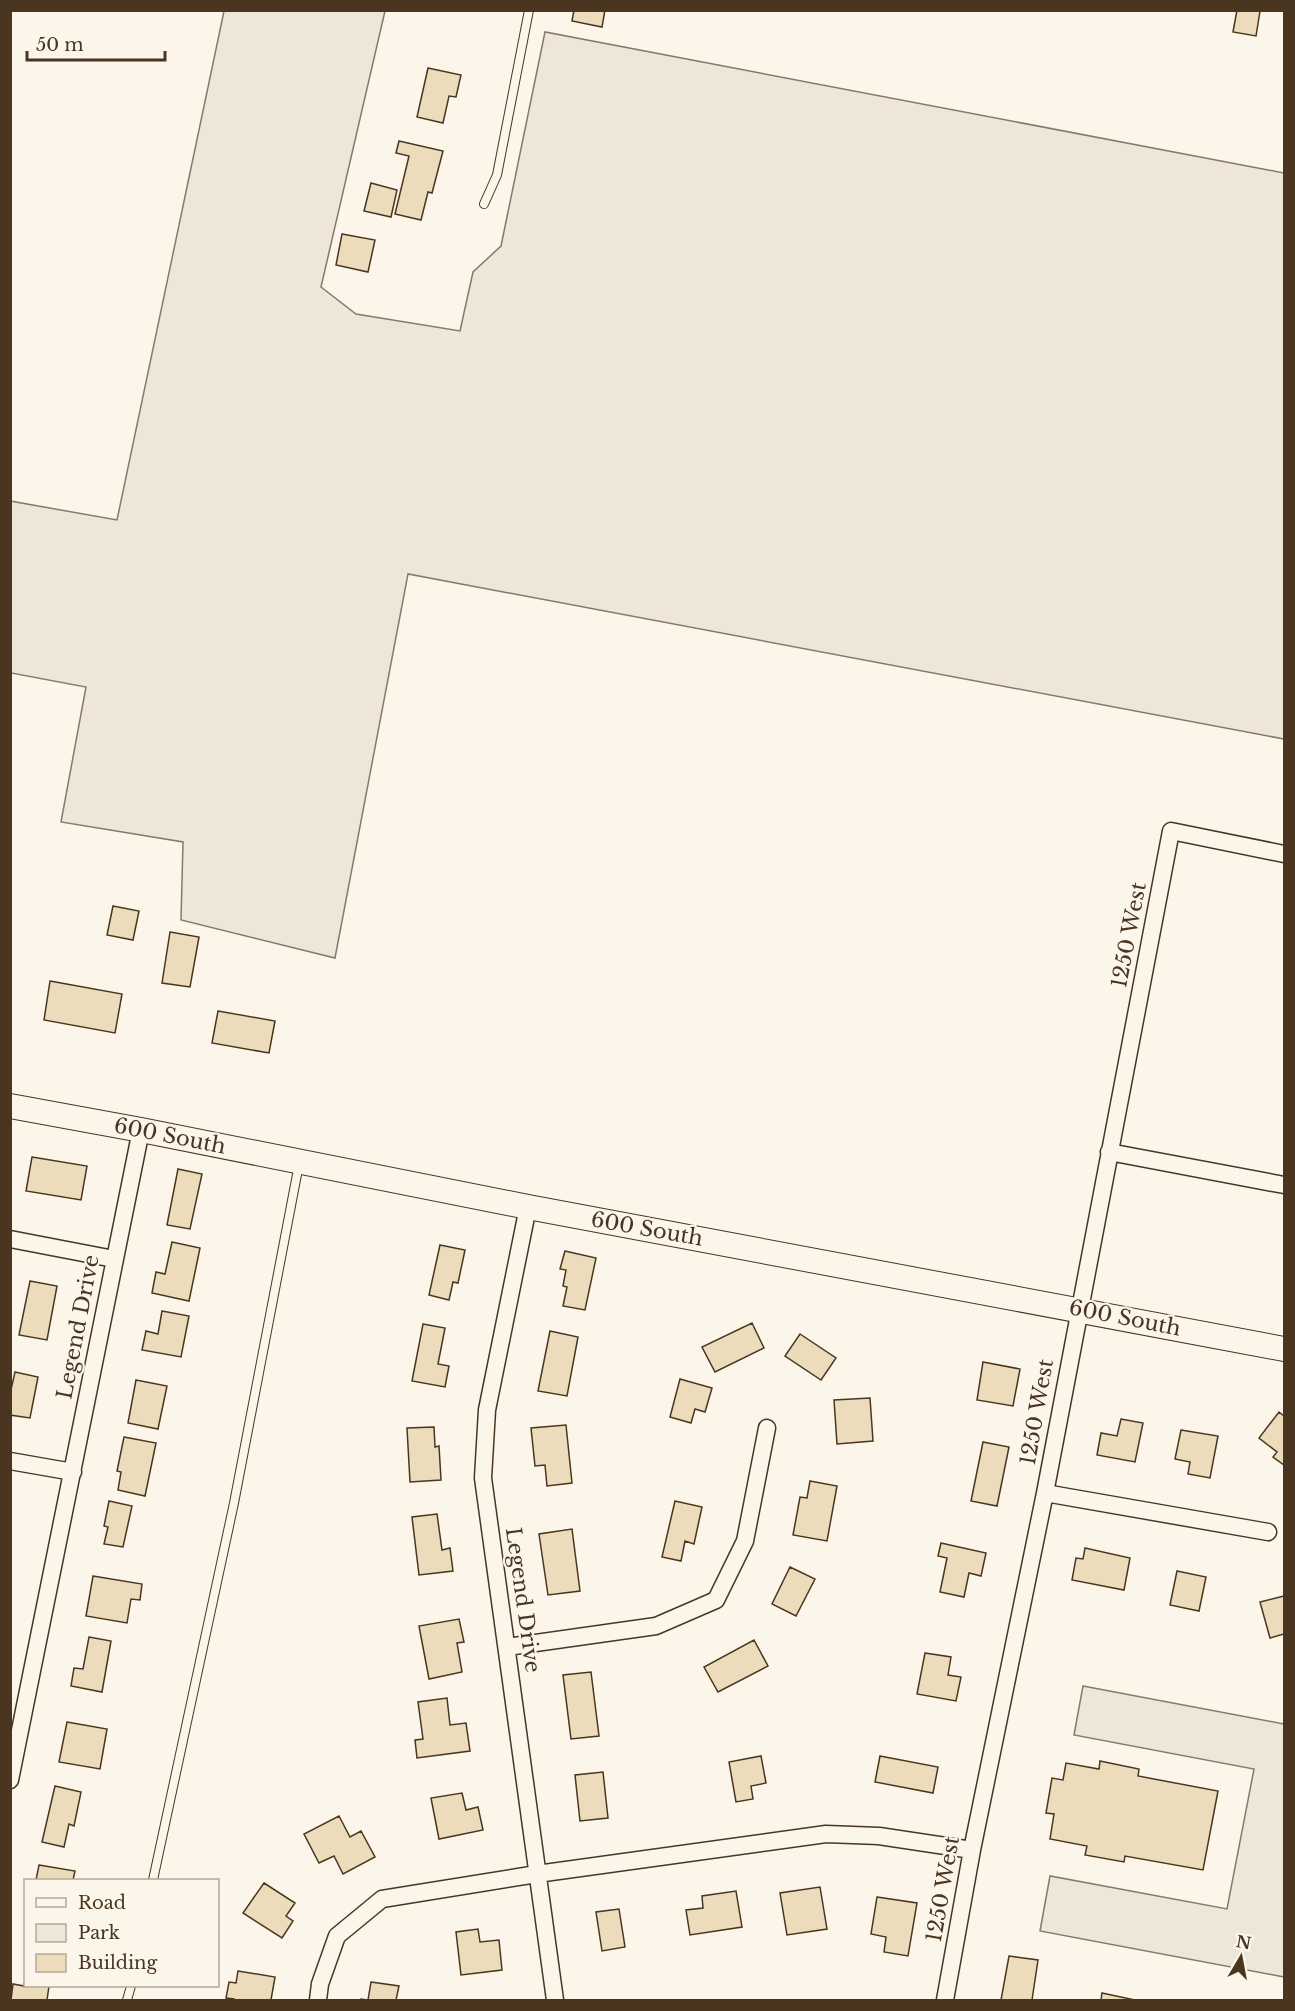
<svg xmlns="http://www.w3.org/2000/svg" width="1295" height="2011" viewBox="0 0 1295 2011" font-family="'Libre Baskerville',serif">
<rect width="100%" height="100%" fill="#fbf6e9"/>
<!-- green -->
<path fill="#ede6d9" stroke="#887966" stroke-width="1.5" d="M224 11H385L321 287 356 314 460 331 473 272 501 246 545 32 1284 173V739L408 574 335 958 181 920 183 842 61 822 86 687 11 673 10 501 117 520Z"/>
<!-- parking -->
<path fill="#ede7d9" stroke="#887966" stroke-width="1.5" d="M1083 1686 1284 1724V1977L1040 1931 1050 1876 1227 1909 1254 1769 1074 1735Z"/>
<!-- building -->
<path fill="#ecdcbc" stroke="#4a3520" stroke-width="1.5" d="M574 10H605L602 27 572 21Z
M1237 10 1260 11 1256 36 1233 32Z
M428 68 461 75 456 97 449 96 443 123 417 117Z
M399 141 443 151 432 193 428 192 421 220 395 214 409 156 396 153Z
M371 183 397 190 391 217 364 211Z
M342 234 375 240 368 272 336 265Z
M113 906 139 911 133 940 107 935Z
M170 932 199 937 190 987 162 983Z
M50 981 122 994 115 1033 44 1020Z
M218 1011 275 1021 269 1053 212 1043Z
M32 1157 87 1166 81 1200 26 1191Z
M178 1169 202 1174 190 1229 167 1225Z
M172 1242 200 1248 189 1301 152 1293 156 1272 165 1274Z
M440 1245 465 1250 458 1283 453 1282 449 1300 429 1295Z
M565 1251 596 1258 585 1310 563 1306 567 1287 563 1286 566 1270 560 1269Z
M30 1281 57 1286 47 1340 19 1335Z
M162 1311 189 1316 181 1357 142 1350 146 1331 158 1334Z
M752 1323 764 1348 715 1372 702 1347Z
M423 1324 445 1328 438 1364 449 1366 445 1387 412 1381Z
M550 1331 578 1337 567 1396 538 1391Z
M800 1334 836 1358 821 1380 785 1356Z
M983 1362 1020 1369 1013 1406 977 1400Z
M15 1372 38 1377 30 1418 10 1415V1394Z
M680 1379 712 1388 705 1412 695 1409 691 1423 670 1417Z
M136 1380 167 1386 158 1429 128 1423Z
M870 1398 873 1441 837 1444 834 1400Z
M1279 1412 1284 1416V1465L1273 1457 1277 1452 1259 1438Z
M1121 1419 1143 1423 1135 1462 1097 1455 1101 1433 1117 1436Z
M566 1425 572 1483 547 1486 545 1465 535 1466 531 1428Z
M434 1427 435 1447 439 1446 441 1480 410 1482 407 1428Z
M1181 1430 1218 1436 1210 1478 1188 1474 1190 1462 1175 1459Z
M124 1437 156 1443 145 1496 118 1490 121 1472 117 1471Z
M983 1442 1009 1447 997 1506 971 1501Z
M810 1481 837 1486 827 1541 793 1535 800 1497 807 1498Z
M109 1501 132 1506 123 1547 104 1544 108 1527 104 1526Z
M675 1501 702 1507 694 1544 685 1541 681 1561 662 1557Z
M437 1514 442 1550 450 1548 453 1571 419 1575 412 1517Z
M572 1529 580 1591 548 1595 539 1534Z
M941 1543 986 1553 981 1576 969 1573 964 1597 940 1592 947 1558 938 1556Z
M1085 1548 1130 1558 1124 1590 1072 1580 1076 1558 1083 1559Z
M790 1567 815 1579 796 1616 772 1604Z
M1177 1571 1206 1577 1199 1611 1170 1605Z
M93 1576 142 1584 140 1600 131 1599 127 1623 86 1616Z
M1284 1596V1634L1270 1638 1260 1602Z
M459 1619 464 1642 457 1643 462 1672 429 1679 419 1626Z
M89 1637 111 1641 102 1692 71 1686 74 1668 83 1669Z
M754 1640 768 1666 718 1692 704 1667Z
M925 1653 951 1657 948 1675 961 1677 956 1701 917 1694Z
M591 1672 599 1736 571 1739 563 1675Z
M447 1698 450 1725 466 1723 470 1751 417 1758 415 1740 423 1739 418 1702Z
M67 1722 107 1729 100 1769 59 1762Z
M761 1756 766 1783 751 1786 753 1799 736 1802 729 1762Z
M880 1756 938 1767 933 1793 875 1782Z
M1100 1761 1139 1769 1138 1776 1218 1791 1203 1870 1125 1856 1124 1862 1085 1855 1087 1846 1050 1839 1054 1814 1046 1813 1052 1778 1063 1780 1066 1763 1099 1769Z
M603 1772 608 1818 580 1821 575 1775Z
M55 1786 81 1792 74 1826 69 1824 64 1847 42 1842Z
M462 1793 466 1810 478 1807 483 1830 439 1839 431 1798Z
M339 1816 350 1837 361 1831 375 1857 343 1874 334 1856 319 1863 304 1834Z
M39 1865 75 1871 73 1880H36Z
M264 1883 295 1903 286 1916 293 1921 282 1938 243 1913Z
M820 1887 827 1929 787 1935 780 1893Z
M736 1891 742 1927 690 1935 686 1910 703 1908 702 1896Z
M877 1897 917 1903 908 1956 884 1952 886 1937 871 1934Z
M619 1909 625 1947 602 1951 596 1912Z
M478 1929 480 1942 499 1940 502 1970 461 1975 456 1932Z
M1009 1956 1038 1960 1032 2000H1001Z
M238 1971 275 1977 271 2000H234V1999L226 1998 229 1982 236 1983Z
M26 1972V1986H49L47 2000H11L13 1984 24 1986Z
M371 1982 399 1986 396 2000H361V1999L368 2000Z
M1102 1993 1135 2000H1101Z"/>
<g fill="none" stroke-linecap="round" stroke-linejoin="round">
<defs>
<path id="lane" d="M484 204 497 175 529 10
M153 1880 234 1503 299 1164
M127 2000 131 1986"/>
<path id="street" d="M1109 1152 1284 1185
M528 1207 487 1410 483 1478 555 2000
M10 1239 114 1259
M10 1461 73 1472
M1045 1493 1268 1532
M507 1647 656 1626 716 1600 745 1541 767 1428
M10 1780 141 1130
M318 2000 320 1984 337 1936 382 1899 537 1874 826 1834 879 1836 972 1850
M945 2000 972 1850 1045 1493 1171 831 1284 854"/>
<path id="secondary" d="M10 1106 141 1130 528 1207 1284 1349"/>
</defs>
<!-- lane casing -->
<use href="#lane" stroke="#4a3520" stroke-width="10"/>
<!-- street casing -->
<use href="#street" stroke="#4a3520" stroke-width="19"/>
<!-- secondary casing -->
<use href="#secondary" stroke="#4a3520" stroke-width="26"/>
<!-- lane -->
<use href="#lane" stroke="#fbf6e9" stroke-width="8"/>
<!-- street -->
<use href="#street" stroke="#fbf6e9" stroke-width="16"/>
<!-- secondary -->
<use href="#secondary" stroke="#fbf6e9" stroke-width="24"/>
</g>
<g text-anchor="middle" dominant-baseline="central" stroke-width="4.5" stroke-linejoin="round" paint-order="stroke">
<!-- street labels -->
<g font-size="21" fill="#4a3520" stroke="#fbf6e9">
<text transform="translate(1129 935) rotate(-79)">1250 West</text>
<text transform="translate(170 1136) rotate(11)">600 South</text>
<text transform="translate(647 1229) rotate(10)">600 South</text>
<text transform="translate(1125 1318) rotate(11)">600 South</text>
<text transform="translate(78 1327) rotate(-79)">Legend Drive</text>
<text transform="translate(1037 1412) rotate(-80)">1250 West</text>
<text transform="translate(523 1600) rotate(82)">Legend Drive</text>
<text transform="translate(943 1889) rotate(-80)">1250 West</text>
</g>
</g>
<!-- border -->
<rect width="1295" height="2011" fill="none" stroke="#4a3520" stroke-width="24"/>
<!-- legend -->
<rect x="24" y="1879" width="195" height="108" fill="#fbf6e9" stroke="#b4a999" stroke-width="1.5"/>
<rect x="36" y="1898" width="30" height="9" fill="#fbf6e9" stroke="#b4a999" stroke-width="1.5"/>
<text x="78" y="1909" font-size="18" fill="#4a3520">Road</text>
<rect x="36" y="1924" width="30" height="18" fill="#ede6d9" stroke="#b4a999" stroke-width="1.5"/>
<text x="78" y="1939" font-size="18" fill="#4a3520">Park</text>
<rect x="36" y="1954" width="30" height="18" fill="#ecdcbc" stroke="#b4a999" stroke-width="1.5"/>
<text x="78" y="1969" font-size="18" fill="#4a3520">Building</text>
<!-- north arrow -->
<g transform="translate(1241 1957) rotate(10)" stroke="#fbf6e9" stroke-width="4.5" paint-order="stroke">
<path d="M0-4.5L10 22L0 15L-10 22Z" fill="#4a3520"/>
<text y="-9" font-size="16" font-weight="bold" text-anchor="middle" fill="#4a3520">N</text>
</g>
<!-- scale -->
<path d="M27 51v9h138v-9" fill="none" stroke="#4a3520" stroke-width="3"/>
<text x="36" y="51" font-size="18" fill="#4a3520" stroke="#fbf6e9" stroke-width="4.5" paint-order="stroke">50 m</text>
</svg>
